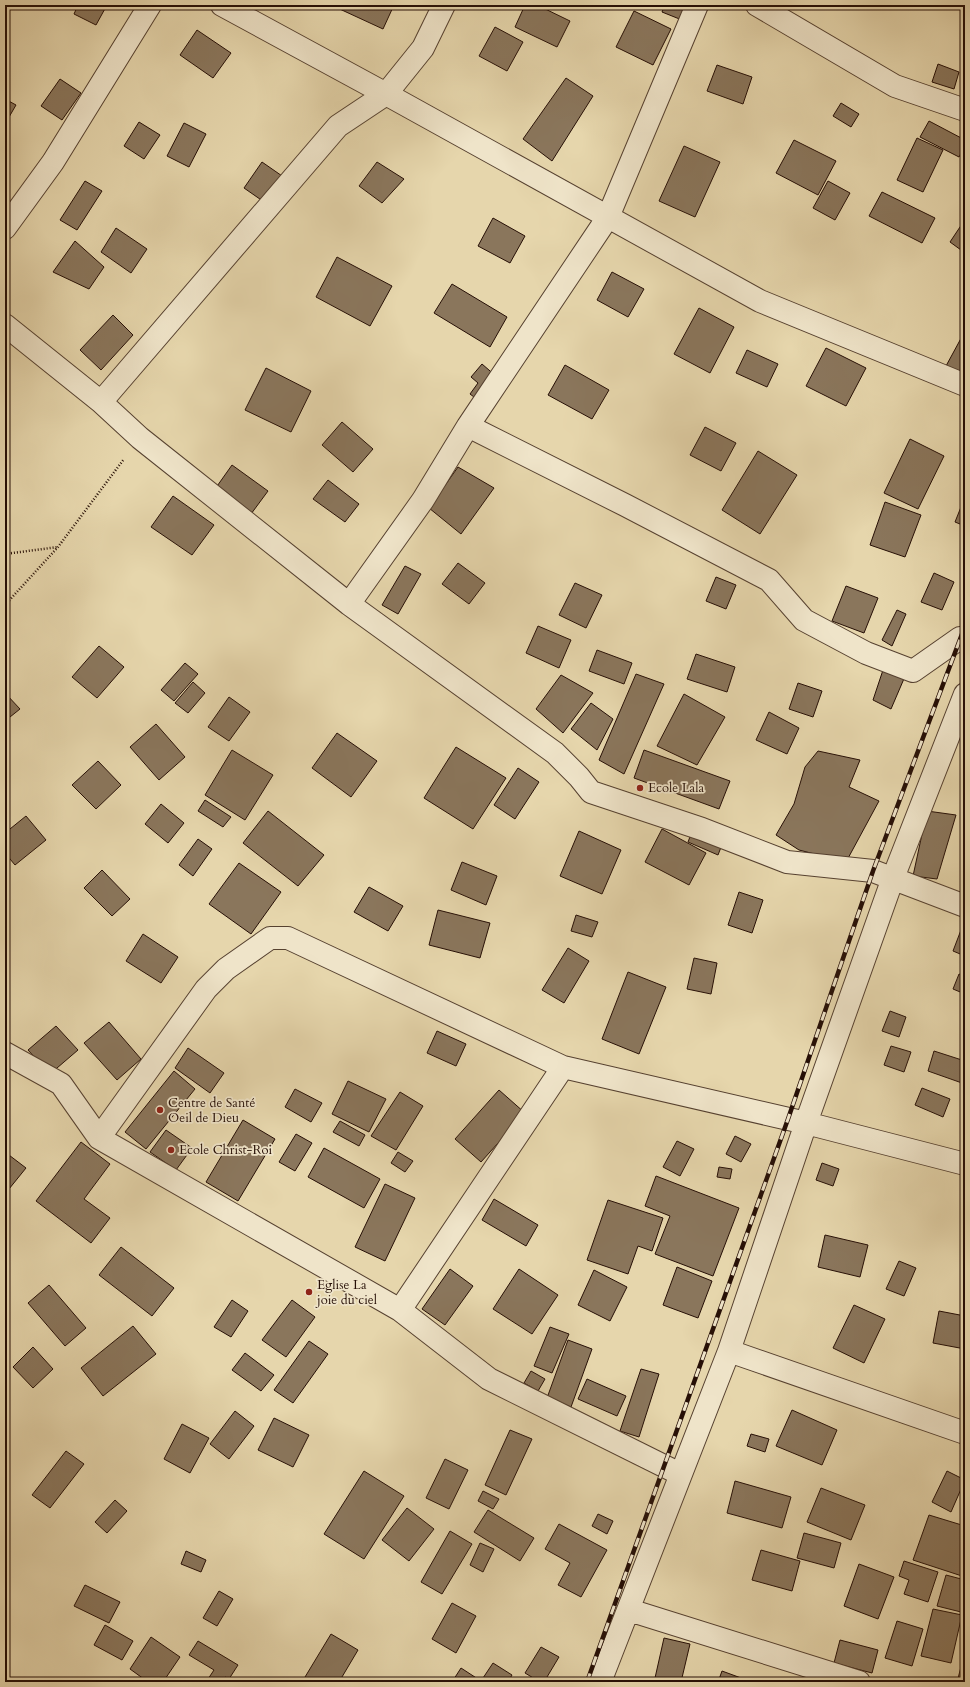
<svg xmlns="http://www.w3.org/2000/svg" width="970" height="1687" viewBox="0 0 970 1687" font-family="Cardo,serif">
<rect width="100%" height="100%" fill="#e6d6ac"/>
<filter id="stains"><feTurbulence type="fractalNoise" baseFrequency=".005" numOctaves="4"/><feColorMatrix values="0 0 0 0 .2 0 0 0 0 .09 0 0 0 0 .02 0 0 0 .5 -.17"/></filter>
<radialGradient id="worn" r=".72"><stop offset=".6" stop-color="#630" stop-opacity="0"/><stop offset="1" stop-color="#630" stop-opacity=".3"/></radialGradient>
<!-- building -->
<path fill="#8a765c" stroke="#260f06" d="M78 5H107L96 25 74 14Z
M331 5H394L383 29Z
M525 5H537L570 21 557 47 515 27Z
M665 5H679L687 9 682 20 662 12Z
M786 5H798L796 9Z
M634 11 671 29 653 65 616 47Z
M495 27 523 42 507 71 479 56Z
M197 30 231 53 213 78 180 55Z
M938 64 959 72 954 89 932 82Z
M717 65 752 77 743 104 707 91Z
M566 78 593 96 552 161 523 139Z
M60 79 81 93 62 120 41 106Z
M5 99 16 105 5 124Z
M841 103 859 114 851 127 833 116Z
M929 121 965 140V146L959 157 920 137Z
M139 122 160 135 144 159 124 146Z
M184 123 206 134 189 167 167 156Z
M917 138 943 150 923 192 897 180Z
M794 140 836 161 818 195 776 173Z
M684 146 720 162 695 217 659 201Z
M262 162 285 178 267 204 244 188Z
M377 162 404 179 382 203 359 186Z
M85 181 102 191 77 230 60 220Z
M828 181 850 193 835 220 813 208Z
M882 192 935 218 922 243 869 216Z
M493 218 525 236 510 263 478 246Z
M962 224 965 226V245L961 250 950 242Z
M116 228 147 249 131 273 101 252Z
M75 241 104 267 89 289 53 272Z
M337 257 392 286 370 326 316 297Z
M612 272 644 289 628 317 597 300Z
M452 284 507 317 490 347 434 313Z
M699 308 734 327 710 373 674 354Z
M113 315 133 335 101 370 80 350Z
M965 331V377L946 366Z
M826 348 866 368 846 406 806 386Z
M747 350 778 364 767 387 736 373Z
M482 364 497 377 478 400 470 394 478 383 471 377Z
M565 365 609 390 592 419 548 395Z
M266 368 311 391 291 432 245 410Z
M342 422 373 449 353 472 322 445Z
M705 427 736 443 721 471 690 455Z
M910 439 944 456 918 509 884 493Z
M758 451 797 475 760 534 722 510Z
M232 465 268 491 251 514 215 489Z
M458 467 494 488 461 534 429 508Z
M328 480 359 504 345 522 313 499Z
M173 496 214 525 192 555 151 527Z
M965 497V526L955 522Z
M885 502 921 515 905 557 870 545Z
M458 563 485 583 469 604 442 584Z
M405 566 421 574 398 614 382 605Z
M934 573 954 582 942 610 921 602Z
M716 577 736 585 726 609 706 601Z
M575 583 602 595 586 628 559 615Z
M846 586 878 598 864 633 832 621Z
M897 610 906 614 892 646 882 640Z
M538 626 571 640 559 668 526 653Z
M99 646 124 667 97 698 72 677Z
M597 650 632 663 624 684 589 671Z
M696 654 735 667 727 692 687 679Z
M185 663 198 674 174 701 161 690Z
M884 667 906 674 891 709 873 700Z
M636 674 664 684 624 774 599 760Z
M561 675 593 693 563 733 536 709Z
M193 682 205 693 188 713 175 703Z
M798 683 822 691 813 717 789 709Z
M6 694 20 709 5 721V695Z
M684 694 725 717 697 765 657 746Z
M229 697 250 712 229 741 208 727Z
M591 703 613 719 597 750 571 729Z
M769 712 799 728 787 754 756 740Z
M156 724 185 757 159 780 130 747Z
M337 733 377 761 351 797 312 768Z
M456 747 506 778 473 829 424 798Z
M232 750 273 775 245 820 205 795Z
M644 750 730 781 719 809 634 778Z
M818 751 860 760 849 787 879 801 846 862 799 850 776 835 794 804 805 767Z
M98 761 121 785 96 809 72 785Z
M518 768 539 782 515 819 494 805Z
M205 800 231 817 223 827 198 811Z
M161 804 184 823 168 843 145 824Z
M268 811 324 855 298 886 243 843Z
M927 811 956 815 937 879 913 876Z
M26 816 46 840 15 865 5 853V833Z
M662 829 706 853 689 885 645 862Z
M693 829 723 842 718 855 688 842Z
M579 831 621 850 602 894 560 876Z
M198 839 212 849 193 876 179 865Z
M462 862 497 876 486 905 451 890Z
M239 863 281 892 251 934 209 904Z
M102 870 130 899 112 916 84 888Z
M369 887 403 906 388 931 354 912Z
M739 892 763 900 752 933 728 925Z
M438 910 490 923 480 958 429 945Z
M576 915 598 922 592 937 571 931Z
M961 930 965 932V956L953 951Z
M143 934 178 957 161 983 126 961Z
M568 948 589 961 564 1003 542 990Z
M694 958 717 963 711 994 687 989Z
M628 972 666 987 639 1054 602 1039Z
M959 974 965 976V994L953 989Z
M890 1011 906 1017 899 1037 882 1031Z
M109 1022 141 1059 117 1080 84 1043Z
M56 1026 78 1050 50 1074 28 1050Z
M437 1031 466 1044 456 1066 427 1053Z
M891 1046 911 1052 904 1072 884 1065Z
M188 1048 224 1073 210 1093 175 1068Z
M934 1051 965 1061V1076L962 1083 928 1071Z
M174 1071 195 1089 146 1149 125 1132Z
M348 1081 386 1099 369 1132 332 1114Z
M922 1088 950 1099 943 1117 915 1105Z
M295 1089 322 1103 311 1122 285 1107Z
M499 1090 525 1113 481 1162 455 1139Z
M400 1092 423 1106 396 1150 371 1136Z
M243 1120 275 1139 238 1201 206 1182Z
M340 1121 365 1135 359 1146 333 1132Z
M166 1130 192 1148 176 1170 150 1152Z
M296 1134 312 1143 295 1171 279 1162Z
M735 1136 751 1144 741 1162 726 1154Z
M677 1141 694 1149 680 1176 663 1167Z
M81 1142 110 1164 84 1199 110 1218 91 1243 36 1201Z
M324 1148 380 1179 364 1208 308 1177Z
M5 1152 26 1168 9 1189 5 1187Z
M398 1152 413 1161 405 1172 391 1163Z
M822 1163 839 1169 833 1186 816 1180Z
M719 1167 732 1169 730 1179 717 1177Z
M656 1176 739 1208 713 1276 655 1254 670 1216 645 1206Z
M385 1184 415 1198 385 1261 355 1247Z
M494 1199 538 1225 526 1246 482 1220Z
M608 1200 663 1218 652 1251 638 1246 628 1274 587 1260Z
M825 1235 868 1245 860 1277 818 1267Z
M121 1247 174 1288 152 1316 99 1275Z
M899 1261 916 1268 904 1296 886 1289Z
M677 1267 712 1281 698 1318 663 1305Z
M450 1269 473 1286 445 1325 422 1309Z
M519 1269 558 1295 532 1334 493 1309Z
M594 1270 627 1287 610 1321 578 1305Z
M49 1285 86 1328 65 1346 28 1303Z
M232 1300 248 1311 231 1337 214 1327Z
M292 1300 315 1317 286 1357 262 1340Z
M854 1305 885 1319 864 1363 833 1348Z
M939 1311 965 1316V1349L933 1343Z
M133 1326 156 1354 103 1396 81 1368Z
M550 1327 569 1334 552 1373 534 1366Z
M568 1340 592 1349 571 1407 547 1398Z
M309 1341 328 1354 293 1403 274 1390Z
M33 1347 53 1369 33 1388 13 1367Z
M245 1353 274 1375 261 1391 232 1370Z
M641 1369 659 1374 639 1437 620 1431Z
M531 1371 545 1379 538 1391 524 1383Z
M587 1379 626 1396 617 1416 578 1399Z
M792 1410 837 1430 822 1465 776 1446Z
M235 1411 254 1426 229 1459 210 1444Z
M274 1418 309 1435 293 1467 258 1450Z
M182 1424 209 1438 190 1473 164 1459Z
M510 1430 532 1439 506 1495 485 1485Z
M751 1434 769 1439 765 1452 747 1446Z
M66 1451 84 1464 50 1508 32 1495Z
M445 1459 468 1470 449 1509 426 1498Z
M364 1471 404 1496 364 1559 324 1534Z
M947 1471 965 1480 951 1512 932 1502Z
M735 1481 791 1497 782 1528 727 1513Z
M821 1488 865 1505 851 1540 807 1522Z
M483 1491 499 1499 493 1509 478 1501Z
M115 1500 127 1511 107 1533 95 1522Z
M407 1508 434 1529 409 1561 382 1540Z
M488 1510 534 1538 520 1561 474 1532Z
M598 1514 613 1521 607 1534 592 1526Z
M929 1515 965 1526V1577L913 1560Z
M559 1524 607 1550 581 1597 558 1585 570 1563 545 1549Z
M450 1531 472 1544 442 1594 421 1582Z
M804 1533 841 1543 834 1568 797 1558Z
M480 1543 494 1549 483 1572 470 1565Z
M761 1550 800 1561 792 1591 752 1580Z
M186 1551 206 1560 201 1572 181 1564Z
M904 1561 938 1572 928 1602 904 1594 909 1580 899 1576Z
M859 1564 894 1577 878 1619 844 1606Z
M946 1575 965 1580V1613L937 1606Z
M85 1585 120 1602 109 1623 74 1606Z
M219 1591 233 1599 217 1626 203 1618Z
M452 1603 476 1616 456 1653 432 1639Z
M933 1609 962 1615 951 1663 921 1656Z
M897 1621 923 1629 912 1666 885 1658Z
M105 1625 133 1641 122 1660 94 1645Z
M331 1634 358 1650 339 1682H302Z
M151 1637 180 1657 163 1682H148L130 1669Z
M664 1638 690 1644 681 1682H670L655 1678Z
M840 1640 878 1650 872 1673 834 1663Z
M198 1641 238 1665 229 1679 225 1677 222 1682H206L214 1670 189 1655Z
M541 1647 559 1657 544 1682H540L525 1673Z
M965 1652V1682H957Z
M493 1663 512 1675 508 1682H452L461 1668 481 1681Z
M722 1671 752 1682H718Z"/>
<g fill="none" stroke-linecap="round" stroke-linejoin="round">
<defs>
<path id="street" d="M222 5 386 94 760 301 965 385
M757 5 895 86 965 110
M5 228 53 162 150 5
M5 325 101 402 140 438 349 604 555 753 579 777 591 792 702 829 787 862 873 871 965 906
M101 402 338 126 386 94 423 48 444 5
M468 426 625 505 769 580 804 620 866 653 913 671 960 638 965 640
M349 604 423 500 468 426 608 217 697 5
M5 1053 61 1084 99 1138 400 1310 489 1379 680 1474
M99 1138 206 989 226 969 270 938H288L563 1067 806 1123 965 1164
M400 1310 563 1067
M729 1351 965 1433
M629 1610 859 1682
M600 1682 729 1351 806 1123 893 878 965 694"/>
</defs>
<!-- street casing -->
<use href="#street" stroke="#564130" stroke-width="24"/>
<!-- path -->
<path stroke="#260f06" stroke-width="2.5" stroke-dasharray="1 2" stroke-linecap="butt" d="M5 554 58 547
M5 605 58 547 124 459"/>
<!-- street -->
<use href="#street" stroke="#efe4c9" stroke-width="22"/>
<defs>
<path id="rail" d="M587 1682 788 1119 873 871 965 626"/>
</defs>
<!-- rail casing -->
<use href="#rail" stroke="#260f06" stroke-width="4.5"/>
<!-- rail -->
<use href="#rail" stroke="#efe4c9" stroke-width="3" stroke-dasharray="9" stroke-linecap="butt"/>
</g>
<!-- markers -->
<g fill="#8f2418" stroke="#efe4c9" stroke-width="1.5">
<circle cx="640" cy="788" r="4"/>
<circle cx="160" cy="1110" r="4"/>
<circle cx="171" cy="1150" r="4"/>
<circle cx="309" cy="1292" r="4"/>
</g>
<g text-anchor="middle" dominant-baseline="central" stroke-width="3.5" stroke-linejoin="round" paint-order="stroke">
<!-- poi labels -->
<g font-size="13" fill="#260f06" stroke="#efe4c9" text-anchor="start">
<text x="648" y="788">Ecole Lala</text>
<text x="168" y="1103">Centre de Santé<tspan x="168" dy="15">Oeil de Dieu</tspan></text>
<text x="179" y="1150">Ecole Christ-Roi</text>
<text x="317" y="1285">Eglise La<tspan x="317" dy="15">joie du ciel</tspan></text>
</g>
</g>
<!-- margin -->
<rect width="970" height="1687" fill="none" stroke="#e6d6ac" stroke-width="20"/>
<rect x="6" y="6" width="958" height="1675" fill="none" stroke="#260f06" stroke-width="2"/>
<rect x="10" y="10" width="950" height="1667" fill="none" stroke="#260f06"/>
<rect width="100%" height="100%" filter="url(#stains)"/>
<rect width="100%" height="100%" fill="url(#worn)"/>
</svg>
